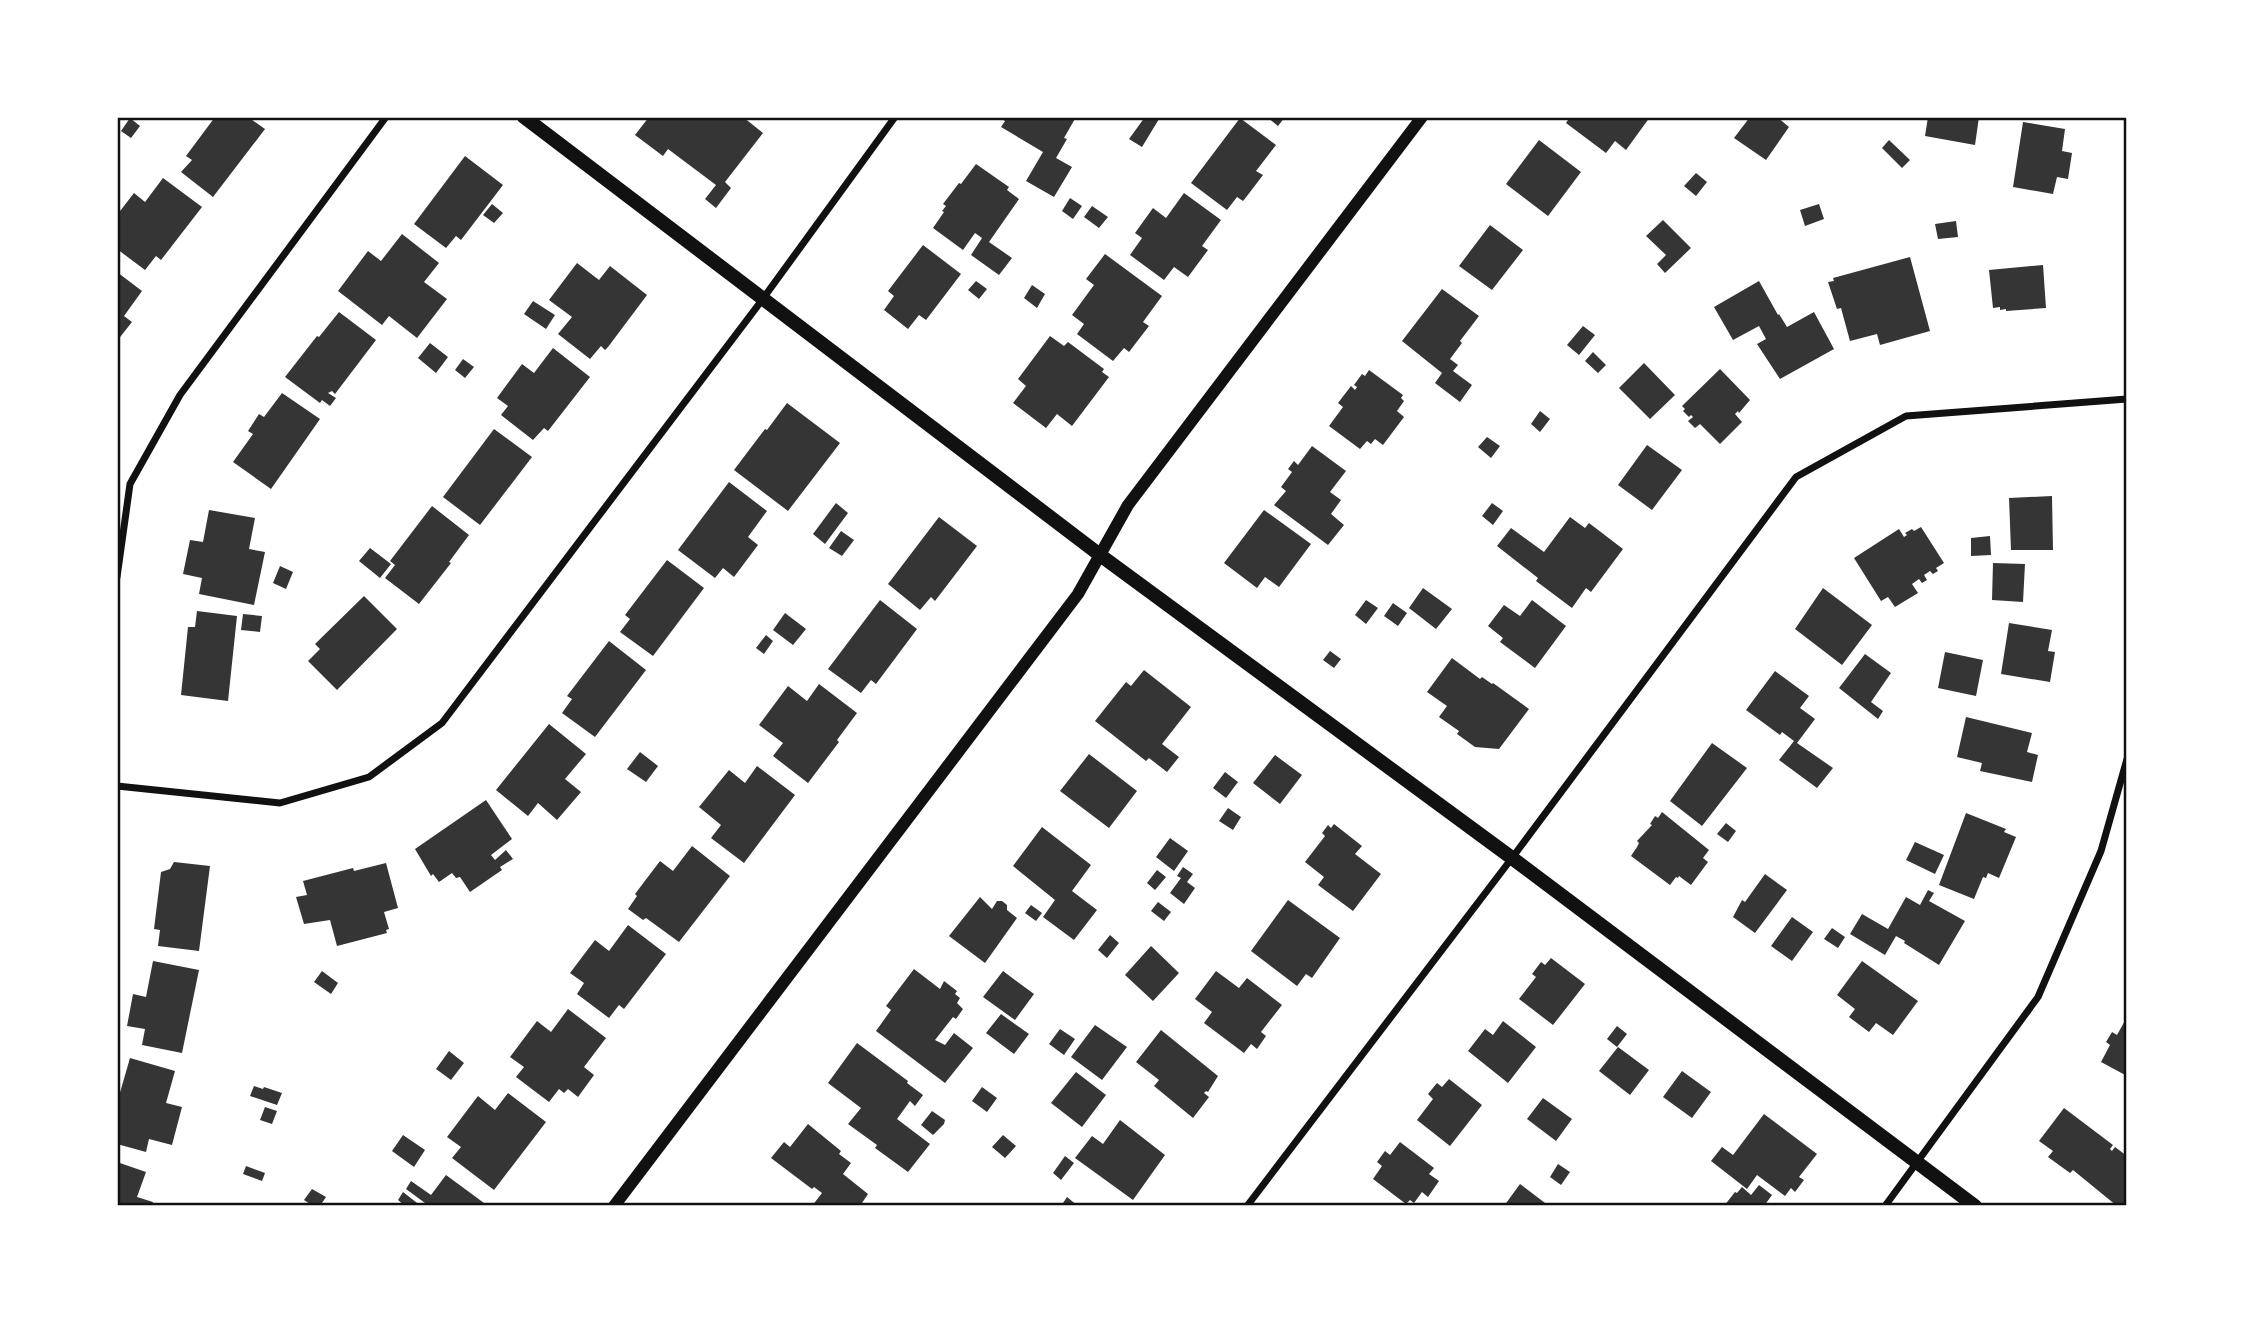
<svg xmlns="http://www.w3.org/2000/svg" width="2244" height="1323" viewBox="0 0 2244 1323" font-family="'Work Sans',sans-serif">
<rect width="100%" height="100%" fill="#fff"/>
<!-- building -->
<path fill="#353535" d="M215 117H248L265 129 213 197 181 172 192 160 186 156Z
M649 117H743L763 133 725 182 731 188 716 208 705 199 716 185 668 149 663 156 635 135Z
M1004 117H1076L1064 138 1067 139 1056 158 1072 167 1054 197 1026 181 1043 152 1001 127 1005 121 1002 119Z
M1145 117H1156L1159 119 1142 147 1129 139Z
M1267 117H1285L1278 126Z
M1570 117H1650L1626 150 1615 141 1606 153 1566 123Z
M1750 117H1777L1789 127 1766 160 1734 138Z
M1928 117H1979L1975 145 1925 136Z
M130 118 140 126 131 138 121 131Z
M1240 118 1276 145 1256 171 1263 175 1247 196 1243 201 1237 197 1227 210 1191 183Z
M2023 122 2065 129 2062 151 2072 153 2068 179 2057 177 2053 194 2013 187Z
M1539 140 1581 172 1548 216 1506 184Z
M1889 140 1910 160 1902 168 1882 148Z
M465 156 503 185 461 240 456 236 446 248 414 224Z
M976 164 1009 187 1007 190 1019 199 989 242 1012 258 999 275 971 255 982 238 975 233 963 250 933 228 944 212 942 211 946 206 943 204 959 183 961 184Z
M1696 173 1707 182 1696 196 1684 186Z
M163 178 202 207 161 260 156 256 145 270 117 249V215L134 193 145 202Z
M1184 193 1221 220 1202 246 1208 250 1188 277 1174 267 1164 280 1130 255 1142 238 1135 233 1153 208 1166 218Z
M1070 198 1082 206 1073 219 1062 211Z
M492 204 503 213 494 223 483 215Z
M1819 204 1824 219 1805 226 1800 210Z
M1092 206 1108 217 1099 228 1084 217Z
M1663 220 1691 248 1665 273 1657 264 1666 255 1646 236Z
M1956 221 1958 237 1938 239 1935 224Z
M1490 225 1523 250 1492 290 1459 266Z
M402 234 439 263 424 282 447 299 417 338 389 316 382 325 338 291 368 251 381 261Z
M923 245 961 274 926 320 919 315 908 329 884 310 894 296 888 291Z
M1105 254 1162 296 1143 322 1149 326 1129 352 1124 348 1113 361 1077 334 1084 324 1072 315 1094 285 1086 279Z
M1910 257 1930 331 1880 345 1877 334 1850 341 1841 308 1837 309 1828 282 1834 281 1833 278Z
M577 263 599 280 610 266 647 295 608 347 605 350 601 346 590 359 558 334 572 317 549 300Z
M2043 265 2046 308 2006 311V309L2000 310V307L1993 308 1989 270Z
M117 272 142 291 124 316 132 322 117 341Z
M976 281 987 289 979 299 968 290Z
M1759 281 1778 315 1779 314 1787 327 1814 312 1834 349 1780 379 1757 344 1766 339 1759 326 1733 340 1714 307Z
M1032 285 1045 294 1037 308 1024 298Z
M1442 289 1479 316 1460 341 1462 343 1450 359 1458 365 1453 371 1472 385 1460 402 1435 383 1442 373 1402 341Z
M533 301 555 315 546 329 524 314Z
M339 312 376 340 335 394 332 391 328 393 336 398 330 406 322 400 320 403 285 377 317 336 319 337Z
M1583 326 1595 335 1579 355 1567 345Z
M1050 336 1064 346 1068 342 1104 369 1102 372 1109 377 1072 426 1057 414 1046 428 1013 403 1026 386 1018 379Z
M430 343 448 357 436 373 418 358Z
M553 348 590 377 548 431 544 428 533 440 501 415 508 406 497 398 522 364 534 373Z
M1593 352 1606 365 1598 373 1585 361Z
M463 359 474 367 465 378 455 370Z
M1644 363 1675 395 1650 419 1619 388Z
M1720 369 1750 400 1739 413 1738 411 1735 414 1742 422 1720 444 1700 424 1695 428 1688 421 1693 417 1691 415 1689 417 1683 411 1685 409 1682 406Z
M1369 370 1403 395 1401 398 1404 401 1397 411 1404 417 1383 445 1375 439 1371 444 1367 441 1360 449 1329 426 1343 407 1338 403 1351 386 1355 390 1357 387 1354 385 1362 374 1365 376Z
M282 393 320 419 271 489 233 462 253 434 248 431 259 414 264 417Z
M787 403 840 443 788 511 734 470 765 429 767 430Z
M1540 411 1550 419 1540 432 1531 424Z
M494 429 532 457 480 525 443 497Z
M1487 437 1500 446 1491 458 1478 447Z
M1647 445 1682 470 1652 510 1618 485Z
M1312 446 1346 471 1330 492 1341 500 1331 514 1344 525 1328 545 1274 505 1286 491 1281 487 1292 472 1288 469 1294 461 1298 465Z
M729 482 767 511 748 537 758 545 734 577 723 568 715 578 678 550Z
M2052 496 2053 550H2011L2009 498Z
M836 503 848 513 825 544 813 534Z
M1492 503 1503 511 1493 525 1482 516Z
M432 506 469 535 449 562 451 563 419 604 385 578 395 565 390 561Z
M209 510 255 518 249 549 265 552 254 605 199 594 202 578 183 574 190 540 203 542Z
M1264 510 1311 544 1279 587 1265 577 1257 588 1224 563Z
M939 517 977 546 935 601 931 597 920 610 888 584Z
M1570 517 1585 528 1589 523 1623 549 1591 592 1586 588 1572 608 1536 581 1538 578 1497 546 1511 528 1544 552Z
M1921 527 1944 563 1936 568 1938 571 1933 574 1930 571 1924 575 1927 580 1922 583 1919 579 1912 584 1918 593 1895 607 1888 597 1881 601 1854 558 1899 529 1904 537 1907 535 1905 533 1912 529 1914 531Z
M841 531 854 540 842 556 829 548Z
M1990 536 1991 555 1971 556V538Z
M370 548 391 564 380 578 359 561Z
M667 560 704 588 653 656 620 632 630 619 625 615Z
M1993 563 2025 564 2023 602 1992 600Z
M280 566 293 572 286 589 273 583Z
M1423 588 1452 609 1436 629 1409 608Z
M1823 588 1872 625 1842 665 1795 629Z
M364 596 397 629 337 690 308 661 320 649 315 644Z
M880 600 917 629 876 684 871 680 861 693 828 669Z
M1366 600 1378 608 1366 624 1355 615Z
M1532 600 1566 626 1535 668 1500 642 1503 638 1488 626 1504 605 1520 616Z
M1393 603 1407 613 1398 626 1384 616Z
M197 611 237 616 228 701 181 695 188 627H195Z
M785 613 806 629 793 645 773 630Z
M243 614 262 616 260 632 241 630Z
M2009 623 2052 630 2048 651 2055 652 2050 682 2001 674Z
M766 635 773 641 764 654 756 648Z
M609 641 646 670 595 737 562 713 572 699 567 696Z
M1330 651 1341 659 1334 668 1323 660Z
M1945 652 1983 660 1976 696 1938 688Z
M1865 654 1891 673 1871 702 1883 711 1878 719 1839 688Z
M1452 658 1480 679 1482 677 1492 684 1493 683 1529 709 1499 749 1475 747 1457 734 1459 731 1439 717 1447 706 1427 692Z
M1144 670 1191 707 1162 744 1179 757 1167 772 1149 758 1146 761 1095 721 1126 682 1131 686Z
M1775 671 1809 696 1800 708 1815 719 1797 743 1833 768 1817 788 1779 760 1794 741 1782 732 1780 735 1746 710Z
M819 684 857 713 837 740 839 742 808 783 773 756 783 743 759 725 788 686 807 701Z
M1966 717 2032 733 2027 752 2038 755 2032 782 1980 771 1982 763 1957 757Z
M549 724 586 754 565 779 581 792 557 820 538 803 528 816 496 790Z
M1712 743 1747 768 1702 826 1670 801Z
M640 752 658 766 646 782 627 769Z
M1089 754 1137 791 1109 828 1060 791Z
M1275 755 1302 775 1280 804 1253 783Z
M757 766 795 795 744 863 711 838 721 825 699 807 729 770 745 783Z
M1225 772 1238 782 1226 798 1213 788Z
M486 800 512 839 491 855 495 860 506 850 513 859 500 867 502 870 470 892 460 877 456 878 452 873 439 882 433 874 431 876 415 849Z
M1228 808 1241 817 1233 830 1219 821Z
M1662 812 1709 850 1703 858 1708 862 1691 885 1679 876 1678 878 1676 877 1670 885 1631 856 1637 847 1639 843 1637 841 1652 825 1650 824 1655 816 1658 818Z
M1966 813 2006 829 2004 832 2016 837 1999 878 1988 873 1986 878 1983 877 1974 899 1939 885Z
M1726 823 1736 831 1728 842 1717 834Z
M1334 824 1362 846 1355 854 1381 874 1353 911 1318 885 1324 877 1305 862 1325 836 1322 833 1328 825 1331 828Z
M1042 827 1091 865 1072 891 1097 910 1074 940 1043 917 1055 900 1013 866Z
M1170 838 1188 851 1174 871 1156 857Z
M1915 842 1944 855 1935 874 1906 860Z
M692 846 730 876 679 942 646 918 643 920 628 909 637 896 635 894 660 861 673 871Z
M174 862 210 866 199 951 158 946 160 930 154 929 161 872 170 869Z
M386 863 398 908 384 912 389 929 386 930 387 933 337 946 330 920 304 924 296 897 307 895 303 881 353 868 354 871Z
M1183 867 1193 874 1187 882 1195 888 1184 904 1170 893 1181 878 1177 876Z
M1157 870 1166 877 1155 890 1147 883Z
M1765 874 1787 890 1755 933 1733 917 1742 900 1745 902Z
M1928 890 1934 893 1929 901 1965 921 1939 965 1904 943 1905 941 1896 936 1885 955 1850 934 1862 914 1888 929 1906 897 1920 905Z
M980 897 992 909 997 901H1002L1007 905V910L1017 918 985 963 949 936Z
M1288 900 1340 938 1312 978 1306 974 1297 986 1251 951Z
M1158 902 1171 912 1164 921 1151 911Z
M1031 905 1042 913 1036 921 1025 913Z
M1792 917 1813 932 1792 961 1771 946Z
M628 925 666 954 624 1009 619 1005 609 1018 577 994 584 983 570 973 595 940 609 951Z
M1832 928 1845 937 1838 948 1824 939Z
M1110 935 1119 943 1107 958 1098 950Z
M1151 946 1179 973 1153 1001 1125 975Z
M1551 958 1585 984 1553 1025 1519 999 1536 977 1532 974 1541 962 1545 965Z
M153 961 199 970 182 1053 142 1045 145 1029 127 1026 133 994 146 997Z
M1862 961 1918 1001 1893 1035 1876 1023 1869 1032 1849 1017 1855 1009 1837 995Z
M914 969 940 989 944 981 957 991 955 994 960 998 957 1003 963 1009 956 1019 953 1017 935 1040 945 1045 954 1033 973 1048 945 1083 876 1031 891 1010 886 1006Z
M322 971 338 983 331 994 314 982Z
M1003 971 1034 994 1015 1020 983 997Z
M1216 971 1239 988 1247 978 1282 1005 1261 1032 1266 1036 1257 1049 1251 1044 1244 1053 1204 1023 1212 1012 1195 999Z
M568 1009 606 1038 584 1067 594 1075 578 1097 568 1089 564 1093 559 1089 549 1102 516 1077 524 1067 510 1057 537 1021 551 1032Z
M1001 1014 1029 1034 1014 1054 986 1033Z
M2127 1017V1076L2101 1062 2110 1045 2106 1042 2112 1032 2117 1035Z
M1503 1021 1536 1047 1508 1083 1468 1051 1485 1029 1493 1035Z
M1095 1025 1127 1047 1102 1080 1071 1057Z
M1617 1026 1627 1034 1617 1047 1607 1039Z
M1060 1029 1075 1039 1064 1055 1049 1044Z
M1161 1030 1218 1076 1208 1092 1206 1091 1204 1093 1209 1097 1193 1118 1154 1086 1159 1080 1136 1062Z
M857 1043 908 1081 907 1083 923 1095 915 1106 910 1101 897 1119 930 1144 908 1172 875 1148 877 1145 848 1124 861 1108 828 1083Z
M1618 1047 1649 1070 1630 1095 1599 1071Z
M449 1051 464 1063 451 1080 436 1069Z
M130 1058 175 1071 166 1103 182 1107 172 1145 149 1139 146 1152 117 1144V1103Z
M1682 1071 1711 1092 1692 1118 1663 1097Z
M1076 1072 1106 1095 1082 1127 1051 1103Z
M1449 1079 1482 1105 1450 1146 1417 1120 1433 1099 1428 1094 1437 1083 1442 1087Z
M254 1086 263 1089 264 1087 282 1093 277 1105 250 1096Z
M982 1087 997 1098 987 1112 972 1101Z
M508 1093 546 1122 494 1190 452 1158 461 1147 447 1137 478 1096 495 1110Z
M1543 1098 1572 1119 1556 1141 1527 1119Z
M265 1107 277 1111 272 1124 260 1120Z
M2064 1108 2113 1145 2110 1149 2112 1151 2115 1147 2127 1156V1202L2124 1206H2117L2073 1170 2070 1173 2048 1157 2053 1151 2039 1141Z
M932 1111 945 1120 944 1124 933 1135 921 1125Z
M1764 1114 1817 1154 1799 1177 1804 1180 1795 1192 1791 1188 1785 1196 1757 1175 1747 1189 1711 1161 1722 1147 1733 1155Z
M1120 1120 1165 1155 1133 1200 1075 1158 1092 1136 1103 1144Z
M808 1124 841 1151 839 1154 851 1163 843 1174 868 1194 860 1206H812L822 1193 814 1187 812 1189 771 1158 784 1142 790 1147Z
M403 1135 425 1150 414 1167 392 1151Z
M1003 1135 1016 1146 1005 1158 992 1147Z
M1400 1142 1434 1168 1429 1174 1439 1181 1428 1197 1422 1192 1414 1203 1410 1200 1406 1204 1373 1179 1382 1166 1377 1162 1385 1151 1390 1155Z
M1065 1156 1074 1163 1061 1180 1053 1173Z
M117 1162 146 1172 137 1197 153 1202 152 1206H117Z
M1558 1164 1570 1172 1561 1185 1550 1177Z
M246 1166 265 1173 262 1181 243 1174Z
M446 1175 484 1203 482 1206H423L425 1203 406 1189 411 1181 431 1195Z
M1520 1184 1549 1206H1504Z
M1759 1185 1772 1195 1764 1206H1724L1735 1192 1737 1193 1742 1187 1751 1195Z
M312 1189 326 1197 320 1206H313L304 1200Z
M403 1192 421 1206H405L398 1200Z
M1067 1197 1078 1206H1061Z"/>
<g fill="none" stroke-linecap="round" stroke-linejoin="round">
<!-- minor -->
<path stroke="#111" stroke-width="7" d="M117 577 130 484 180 395 386 117
M117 786 280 803 369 777 442 723 762 300 895 117
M1247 1206 1512 858 1796 477 1906 416 2127 399
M1885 1206 2038 997 2101 851 2127 759"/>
<!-- tertiary -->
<path stroke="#111" stroke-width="12" d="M614 1206 1078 594 1128 505 1422 117"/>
<!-- secondary -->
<path stroke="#111" stroke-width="14" d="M524 117 1100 555 1512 858 1975 1206"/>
</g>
<!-- border -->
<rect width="2244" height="1323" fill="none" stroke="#ffffff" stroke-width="238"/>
<rect x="119" y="119" width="2006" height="1085" fill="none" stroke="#111" stroke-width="2.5"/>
</svg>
